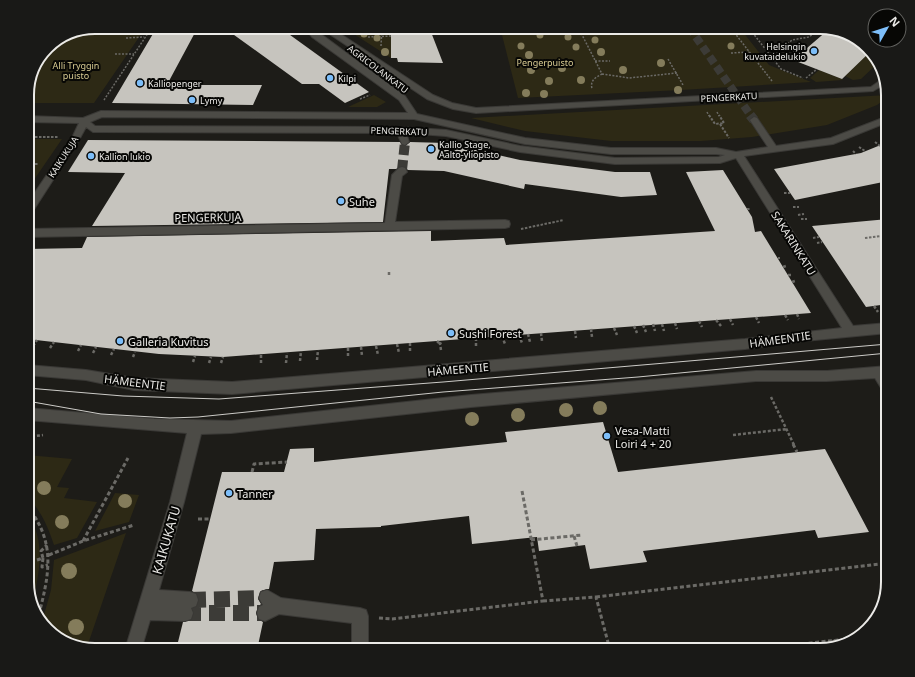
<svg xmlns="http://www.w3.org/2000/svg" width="915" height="677" viewBox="0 0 915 677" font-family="'Noto Sans',sans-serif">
<rect width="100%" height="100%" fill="#1d1c18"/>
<!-- green -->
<path fill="#2d2915" d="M95 27H146L94 103H27V90L34 65 50 44Z
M343 27H391V58Z
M500 27H739L769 65 811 82 681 90 518 98Z
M870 52 879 62 861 79 853 80 845 76Z
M819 70 842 79 843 80 816 82 810 78Z
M374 95 386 102 377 107H348Z
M888 95V97L877 105 827 125 752 137 701 141H611L525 131 471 118Z
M27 139H62L27 190Z
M27 455 72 459 57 487 69 488 64 498 97 502 77 538 54 545C48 527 41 510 27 497Z
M115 493 139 495 129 522 95 531Z
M27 515C47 539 39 576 32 604L27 586Z
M126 533 87 647 54 636 42 622 51 590 54 560Z"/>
<!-- building -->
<path fill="#c6c4be" d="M157 27H198L169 81H194L192 85H262L253 105 112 103Z
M223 27H279L369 92 345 103 319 84H302Z
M391 27H420L431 32 443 63 398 62 397 58H391Z
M828 30 861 41 870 52 842 79 793 60Z
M88 140 400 142 405 146 410 142 446 143 520 160 615 172H650L657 195 621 197 525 184 524 189 444 171 408 170 405 167 402 166 396 169H389L383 222 92 226 125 173 68 172Z
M888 142V181L795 200 774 169 861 153Z
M723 170 752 217 755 232 761 231 811 313 223 357 159 354 27 339V249L82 248 87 237 431 231V241L504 238 506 245 715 231 686 172Z
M888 219V304L866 307 812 226Z
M603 422 618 472 825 449 869 532 818 538 815 530 643 551 647 562 590 569 585 545 539 551 537 537 472 544 469 516 381 526V527L316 529 314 560 274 562 269 589H267L260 592 258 599 261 604 258 607 256 613 258 619 263 622 257 650H176L183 622 192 619 194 613 193 609 197 606 199 600 197 594 192 591 222 472H284L290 449 314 448V462L507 442 505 432Z"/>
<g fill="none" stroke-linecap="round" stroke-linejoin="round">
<!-- minor-tunnel-far2 -->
<path stroke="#3c3b37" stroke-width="8" stroke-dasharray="8 4" stroke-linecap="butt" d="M689 27 751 116"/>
<!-- minor-tunnel-far1 -->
<path stroke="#3c3b37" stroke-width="10" stroke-dasharray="10 5" stroke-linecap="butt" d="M750 115 754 120
M402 170 405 142"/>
<!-- minor-tunnel -->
<path stroke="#3c3b37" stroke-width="16" stroke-dasharray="16 8" stroke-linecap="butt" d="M190 600 267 598
M185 613H265"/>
<defs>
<path id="minor" d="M304 27H322L333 29 433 95 452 103 476 108 871 87 884 78 885 84 873 91 476 113 453 109 427 99 328 33 314 29 405 96 417 114 525 138 611 148H716L736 152 768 147 750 120 754 117 757 118 776 146 831 138 888 116V122L833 144 744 156 853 326 888 323V333L794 342 745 349 232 394 134 390 86 380 27 375V365L86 370 134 378 232 382 745 339 842 328 736 158 720 163 615 164 520 152 446 136 406 133 409 142 405 145 402 144 397 133 93 132 86 127 80 138 31 214 27 215V204L72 138 79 123 27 122V116L83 118 101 111 408 113 399 100 312 37ZM102 117 414 119 525 144 611 154H716L725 155 719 157 615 158 520 146 446 130 400 127 95 126 90 122Z
M402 167 405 168 407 172 402 176 395 222 505 220 509 221 510 224 509 227 505 228 27 237V229L385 223 392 175 399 168Z
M888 366V393L883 391 875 378 827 381H756L471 407 231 433 201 434 184 502 159 590 190 592 196 594 198 600 196 606 191 608 193 613 191 619 185 621 150 620 141 650H125L170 502 187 433 27 420V408L154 419 231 421 471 395 756 371H827Z
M267 590 281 598 360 608 366 610 368 616V650H352V623L279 614 265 621 259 619 257 613 259 607 263 605 259 598 261 592Z"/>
</defs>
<!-- minor casing -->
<use href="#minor" stroke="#3a3936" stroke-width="2"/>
<!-- path-far3 -->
<path stroke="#6b6a66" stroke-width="1.5" stroke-dasharray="2 1.5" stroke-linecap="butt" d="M578 27 602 74C595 78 590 80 592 89
M730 27 772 81
M748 27 781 69 803 78
M360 33 368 27
M368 37 391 36
M126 38 144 37
M847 39 850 37
M381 46 382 27
M731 53 749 52
M115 54H134
M772 58 792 40 809 37 813 34
M668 59 683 85
M595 61H610
M602 74 629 78 677 73
M806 78 817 69
M360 99 370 95
M104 100 152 27
M707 112 709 116
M717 112 719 116"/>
<!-- path-far2 -->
<path stroke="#6b6a66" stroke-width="2" stroke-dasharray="2.5 1.5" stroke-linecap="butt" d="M709 115 715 124 724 123 719 115
M720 124 729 138
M27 137H59
M875 142 880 146
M859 147 865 151
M853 151 856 154
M27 164H39
M784 193H790
M793 207H799
M747 209H750
M798 215 804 214
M801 219H807
M521 229 564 220
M882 236 888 235
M813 238 819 237
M865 238 882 236 888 244
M817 243 822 242
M778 258H780"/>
<!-- path-far1 -->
<path stroke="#6b6a66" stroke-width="2.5" stroke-dasharray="3 2" stroke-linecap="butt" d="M783 267 786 266
M389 272V276
M788 275H791
M792 282 795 281
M874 306 878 312
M797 314 799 319
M785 315 788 320
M756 317 759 323
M730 319 733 325
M716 320 721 326
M699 321 702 327
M675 323 677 329
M653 324 655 331
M662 324 664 331
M643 325 646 332
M634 326 637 333
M614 328 617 335
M591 329 592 337
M575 331 576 338
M541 333 542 341
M528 334 530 342
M519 335 522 343
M502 336 505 344
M476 338V346
M437 341 440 344
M410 343V352
M397 344 399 353
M33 346 37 340
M376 346 378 355
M361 347 362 356
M50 348 54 342
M348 348V357
M441 350 440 344 442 341
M78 351 81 345
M93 353 96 347
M111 355 114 349
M261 355V363
M133 357 135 352
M317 360 318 350
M300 361 301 351
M193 362 195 356
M209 363 211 357
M221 363 223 357
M286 363 287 353
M771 397 794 445
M733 435 787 429
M27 437 43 435"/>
<!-- path -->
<path stroke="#6b6a66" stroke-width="3" stroke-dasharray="4 2.5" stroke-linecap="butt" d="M793 444 797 452
M252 472 254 464 287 462
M27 506C57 543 49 575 38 618
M198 519H211
M574 536 577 546
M531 540 582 535
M83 541 128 458
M49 555 83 541 134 525
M43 558 42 567 48 565
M37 560 43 558 41 551 47 545
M596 597 888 563
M543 601 596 597 610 650
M379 618 392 619 543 601 522 491
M833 640 836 646
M744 650 857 638"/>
<!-- minor -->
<use href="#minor" fill="#4c4b46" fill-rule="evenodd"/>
<!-- tram -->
<path stroke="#cccbc7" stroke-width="1" d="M27 388 123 396 219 399 443 382 888 344
M27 401 101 414 170 418 198 417 443 392 638 377 888 353"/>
</g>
<!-- trees -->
<g fill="#847c5b">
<circle cx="364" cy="34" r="3.5"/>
<circle cx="540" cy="35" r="3.5"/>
<circle cx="568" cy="37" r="3.5"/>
<circle cx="377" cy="38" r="3.5"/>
<circle cx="595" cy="40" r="3.5"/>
<circle cx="521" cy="46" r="3.5"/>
<circle cx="731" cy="46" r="3.5"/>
<circle cx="576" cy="47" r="3.5"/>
<circle cx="385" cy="52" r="4"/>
<circle cx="601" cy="52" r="4"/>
<circle cx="529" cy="55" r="4"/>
<circle cx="661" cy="63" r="4"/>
<circle cx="562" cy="68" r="4"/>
<circle cx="531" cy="70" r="4"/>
<circle cx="623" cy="70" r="4"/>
<circle cx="581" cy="80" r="4"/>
<circle cx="549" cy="81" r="4"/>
<circle cx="678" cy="90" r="4"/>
<circle cx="526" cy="93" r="4"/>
<circle cx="544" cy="94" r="4"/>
<circle cx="600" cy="408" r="7"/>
<circle cx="566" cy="410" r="7"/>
<circle cx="518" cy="415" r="7"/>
<circle cx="472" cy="419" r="7"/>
<circle cx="44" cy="488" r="7"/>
<circle cx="125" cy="501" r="7"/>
<circle cx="62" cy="522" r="7"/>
<circle cx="69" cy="571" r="8"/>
<circle cx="76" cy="627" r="8"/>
</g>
<!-- markers -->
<g fill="#7dbef9" stroke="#070705" stroke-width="1.5">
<circle cx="814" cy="51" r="4"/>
<circle cx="330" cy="78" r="4"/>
<circle cx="140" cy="83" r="4"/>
<circle cx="192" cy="100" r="4"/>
<circle cx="431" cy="149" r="4"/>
<circle cx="91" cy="156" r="4"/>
<circle cx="341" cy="201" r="4"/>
<circle cx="451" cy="333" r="4"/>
<circle cx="120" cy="341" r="4"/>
<circle cx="607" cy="436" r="4"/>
<circle cx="229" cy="493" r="4"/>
</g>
<g text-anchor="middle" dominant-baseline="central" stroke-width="4" stroke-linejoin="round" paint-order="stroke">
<!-- far-poi labels -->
<g font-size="9" fill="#ebeae7" stroke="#070705" text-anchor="start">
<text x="806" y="46" text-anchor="end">Helsingin<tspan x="806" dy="10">kuvataidelukio</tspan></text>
<text x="338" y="78">Kilpi</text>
<text x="148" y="83">Kalliopenger</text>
<text x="200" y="100">Lymy</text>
<text x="439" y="144">Kallio Stage,<tspan x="439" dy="10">Aalto-yliopisto</tspan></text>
<text x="99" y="156">Kallion lukio</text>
</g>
<!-- far-park labels -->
<g font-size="9" fill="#d8cb92" stroke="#070705">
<text x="545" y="62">Pengerpuisto</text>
<text x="76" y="65">Alli Tryggin<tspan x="76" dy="10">puisto</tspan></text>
</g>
<!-- far-street labels -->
<g font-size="9" fill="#ebeae7" stroke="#070705">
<text transform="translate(378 69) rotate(37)">AGRICOLANKATU</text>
<text transform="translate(729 97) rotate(-3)">PENGERKATU</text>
<text transform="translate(399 131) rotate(2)">PENGERKATU</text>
<text transform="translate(63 157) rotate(-57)">KAIKUKUJA</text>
</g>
<!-- poi labels -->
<g font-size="11" fill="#ebeae7" stroke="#070705" text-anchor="start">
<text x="349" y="201">Suhe</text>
<text x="459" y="333">Sushi Forest</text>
<text x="128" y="341">Galleria Kuvitus</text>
<text x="615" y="430">Vesa-Matti<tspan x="615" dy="13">Loiri 4 + 20</tspan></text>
<text x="237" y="493">Tanner</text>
</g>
<!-- street labels -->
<g font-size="11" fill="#ebeae7" stroke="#070705">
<text transform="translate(208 217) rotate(-1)">PENGERKUJA</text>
<text transform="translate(794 243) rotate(58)">SAKARINKATU</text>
<text transform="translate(780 339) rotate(-8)">HÄMEENTIE</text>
<text transform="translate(458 369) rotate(-5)">HÄMEENTIE</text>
<text transform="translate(135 382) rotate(7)">HÄMEENTIE</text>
</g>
<!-- near-street labels -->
<g font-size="13" fill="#ebeae7" stroke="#070705">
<text transform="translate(166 540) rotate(-74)">KAIKUKATU</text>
</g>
</g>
<!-- crop -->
<path d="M0 0H915V677H0ZM95 34H820A61 61 0 0 1 881 95V582A61 61 0 0 1 820 643H95A61 61 0 0 1 34 582V95A61 61 0 0 1 95 34Z" fill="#191917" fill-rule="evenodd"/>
<path fill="none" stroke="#ebeae7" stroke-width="2" d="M95 34H820A61 61 0 0 1 881 95V582A61 61 0 0 1 820 643H95A61 61 0 0 1 34 582V95A61 61 0 0 1 95 34Z"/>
<!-- north arrow -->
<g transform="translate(887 28) rotate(51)"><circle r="19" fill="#070705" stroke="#62625f"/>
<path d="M0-3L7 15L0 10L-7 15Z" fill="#7dbef9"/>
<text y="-6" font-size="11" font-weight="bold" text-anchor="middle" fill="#ebeae7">N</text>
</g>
</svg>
